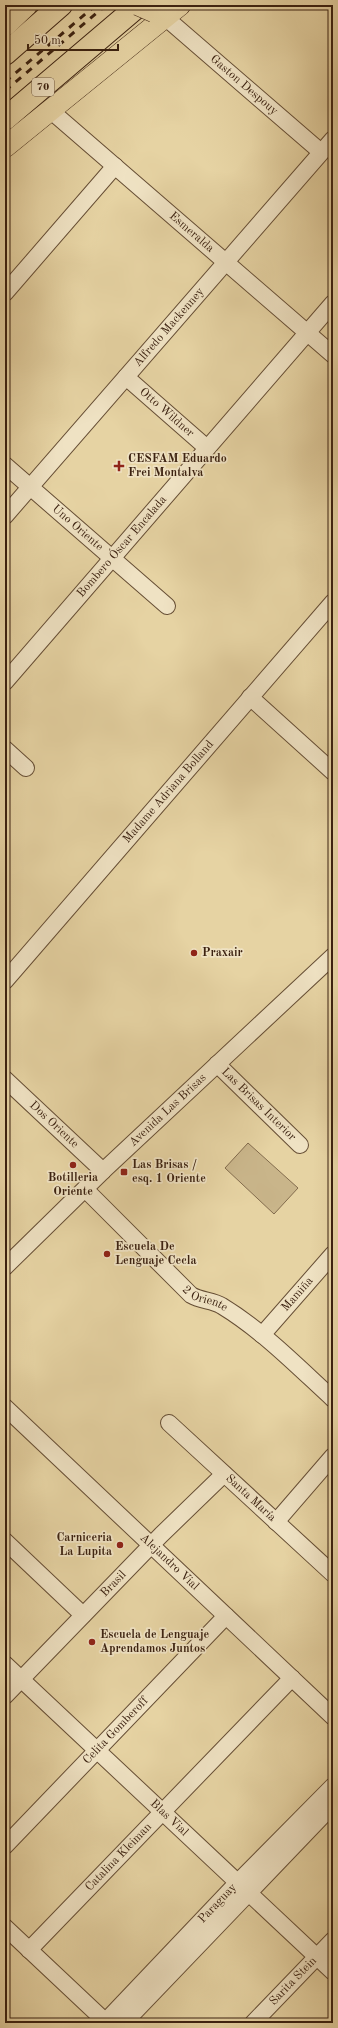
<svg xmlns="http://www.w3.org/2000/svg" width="338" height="2028" viewBox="0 0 338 2028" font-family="'Old Standard TT',serif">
<rect width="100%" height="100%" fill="#e6d3a3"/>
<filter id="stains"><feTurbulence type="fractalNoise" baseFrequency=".005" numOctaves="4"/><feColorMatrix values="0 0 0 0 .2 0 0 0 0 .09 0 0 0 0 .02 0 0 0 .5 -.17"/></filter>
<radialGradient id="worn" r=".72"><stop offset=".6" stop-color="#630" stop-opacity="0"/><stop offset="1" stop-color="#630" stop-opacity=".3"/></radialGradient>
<!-- green -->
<path fill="#c9b58a" stroke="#826b4d" d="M248 1143 298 1188 274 1214 225 1168Z"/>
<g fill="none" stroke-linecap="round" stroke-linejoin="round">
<defs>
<g id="minor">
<path id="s1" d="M166 18 321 152"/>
<path id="s2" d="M50 110 333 355"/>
<path d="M5 293 115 166"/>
<path id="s3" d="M126 377 207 448"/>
<path id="s4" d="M5 465 167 606"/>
<path id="s5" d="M5 516 333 139"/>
<path id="s6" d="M5 682 333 303"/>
<path d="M250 697 333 772"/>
<path d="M5 749 26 768"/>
<path id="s7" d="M5 981 333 602"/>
<path id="s8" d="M217 1064 300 1145"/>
<path id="s9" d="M5 1079 103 1171"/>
<path id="s10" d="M85 1189 191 1295C201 1301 213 1300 222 1306 263 1331 298 1367 333 1399"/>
<path id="s11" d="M5 1267 103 1171 333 956"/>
<path id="s12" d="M262 1335 333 1254"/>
<path id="s13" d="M5 1407 333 1717"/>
<path id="s14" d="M169 1423 333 1574"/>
<path d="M276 1522 333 1456"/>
<path d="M5 1541 83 1615"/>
<path id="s15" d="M5 1664 333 1972"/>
<path id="s16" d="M5 1696 161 1535 224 1474"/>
<path id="s17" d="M5 1846 226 1616"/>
<path d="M5 1927 107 2023"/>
<path id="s18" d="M29 1950 292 1678"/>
<path id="s19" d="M104 2023 238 1882 333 1786"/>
<path d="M124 2023 333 1805"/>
<path id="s20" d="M253 2023 333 1940"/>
</g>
<path id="major" d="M5 26 27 5
M5 147 180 5"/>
<path id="highway" d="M5 54 61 5
M5 119 139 5"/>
</defs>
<!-- minor casing -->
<use href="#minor" stroke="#664e35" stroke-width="18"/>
<!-- major casing -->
<use href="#major" stroke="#3b2110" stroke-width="22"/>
<!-- highway casing -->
<use href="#highway" stroke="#3b2110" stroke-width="24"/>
<!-- minor -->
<use href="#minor" stroke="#efe2c3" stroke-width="16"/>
<!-- major -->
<use href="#major" stroke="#e6d3a3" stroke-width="21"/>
<!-- highway -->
<use href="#highway" stroke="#e6d3a3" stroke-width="22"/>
<!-- rail -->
<path stroke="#3b2110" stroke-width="3" stroke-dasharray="7 7" stroke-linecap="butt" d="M5 82 96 5
M5 91 106 5"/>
<defs>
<path id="major-bridge" d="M138 5 154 12"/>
</defs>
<!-- major-bridge casing -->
<use href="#major-bridge" stroke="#3b2110" stroke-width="22" stroke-linecap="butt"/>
<!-- major-bridge -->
<use href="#major-bridge" stroke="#e6d3a3" stroke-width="21"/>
</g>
<!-- markers -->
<g fill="#8f2418" stroke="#efe2c3" stroke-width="1.5">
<path d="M117 460h4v4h4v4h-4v4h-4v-4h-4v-4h4z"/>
<circle cx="194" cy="953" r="4"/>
<circle cx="73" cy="1165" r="4"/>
<rect x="120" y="1168" width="8" height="8" rx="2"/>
<circle cx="107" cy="1254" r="4"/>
<circle cx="120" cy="1545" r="4"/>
<circle cx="92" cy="1642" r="4"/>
</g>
<g text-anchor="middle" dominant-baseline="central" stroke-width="3.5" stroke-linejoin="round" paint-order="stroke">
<!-- shield labels -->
<rect fill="#efe2c3" stroke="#715b46" stroke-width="1" x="32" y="78" width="22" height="18" rx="3"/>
<g font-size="11" font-weight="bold" fill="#3b2110">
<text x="43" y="87">70</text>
</g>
<!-- street labels -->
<g font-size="12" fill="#3b2110" stroke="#efe2c3">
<text stroke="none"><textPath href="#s1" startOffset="103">Gaston Despouy</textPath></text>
<text stroke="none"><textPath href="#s2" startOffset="187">Esmeralda</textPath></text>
<text stroke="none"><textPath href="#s5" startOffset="250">Alfredo Mackenney</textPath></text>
<text stroke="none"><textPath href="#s3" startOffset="54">Otto Wildner</textPath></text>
<text stroke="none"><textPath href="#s4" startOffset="96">Uno Oriente</textPath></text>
<text stroke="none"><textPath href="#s6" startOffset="179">Bombero Óscar Encalada</textPath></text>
<text stroke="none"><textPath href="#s7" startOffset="250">Madame Adriana Bolland</textPath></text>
<text stroke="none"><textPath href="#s8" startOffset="58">Las Brisas Interior</textPath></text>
<text stroke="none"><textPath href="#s11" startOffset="226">Avenida Las Brisas</textPath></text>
<text stroke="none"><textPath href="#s9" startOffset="67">Dos Oriente</textPath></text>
<text stroke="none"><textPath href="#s12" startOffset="54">Mamiña</textPath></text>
<text stroke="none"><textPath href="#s10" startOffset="164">2 Oriente</textPath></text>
<text stroke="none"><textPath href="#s14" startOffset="111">Santa María</textPath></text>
<text stroke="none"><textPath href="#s13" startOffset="226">Alejandro Vial</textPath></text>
<text stroke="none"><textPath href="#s16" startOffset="156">Brasil</textPath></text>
<text stroke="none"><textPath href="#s17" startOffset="160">Celita Gomberoff</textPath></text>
<text stroke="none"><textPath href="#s15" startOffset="225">Blas Vial</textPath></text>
<text stroke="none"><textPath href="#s18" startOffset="129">Catalina Kleiman</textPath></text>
<text stroke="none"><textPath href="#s19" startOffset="165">Paraguay</textPath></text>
<text stroke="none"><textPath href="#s20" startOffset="58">Sarita Stein</textPath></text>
</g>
<!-- poi labels -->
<g font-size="12" font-weight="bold" fill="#3b2110" stroke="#efe2c3" text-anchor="start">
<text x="128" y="459">CESFAM Eduardo<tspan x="128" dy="14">Frei Montalva</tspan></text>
<text x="202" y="953">Praxair</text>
<text x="132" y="1165">Las Brisas /<tspan x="132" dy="14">esq. 1 Oriente</tspan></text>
<text x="73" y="1178" text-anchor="middle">Botilleria<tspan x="73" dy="14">Oriente</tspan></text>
<text x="115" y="1247">Escuela De<tspan x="115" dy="14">Lenguaje Cecla</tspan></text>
<text x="112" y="1538" text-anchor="end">Carniceria<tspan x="112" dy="14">La Lupita</tspan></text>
<text x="100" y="1635">Escuela de Lenguaje<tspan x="100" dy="14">Aprendamos Juntos</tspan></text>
</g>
</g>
<!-- margin -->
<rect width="338" height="2028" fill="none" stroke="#e6d3a3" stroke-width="20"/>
<rect x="6" y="6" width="326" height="2016" fill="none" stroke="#3b2110" stroke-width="2"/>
<rect x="10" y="10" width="318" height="2008" fill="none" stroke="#3b2110"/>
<!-- scale -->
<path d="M28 44v6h90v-6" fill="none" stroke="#3b2110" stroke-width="2"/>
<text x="34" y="44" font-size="12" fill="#3b2110" stroke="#efe2c3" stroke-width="3" paint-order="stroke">50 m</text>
<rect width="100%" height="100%" filter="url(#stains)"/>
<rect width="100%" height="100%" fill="url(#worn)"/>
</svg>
